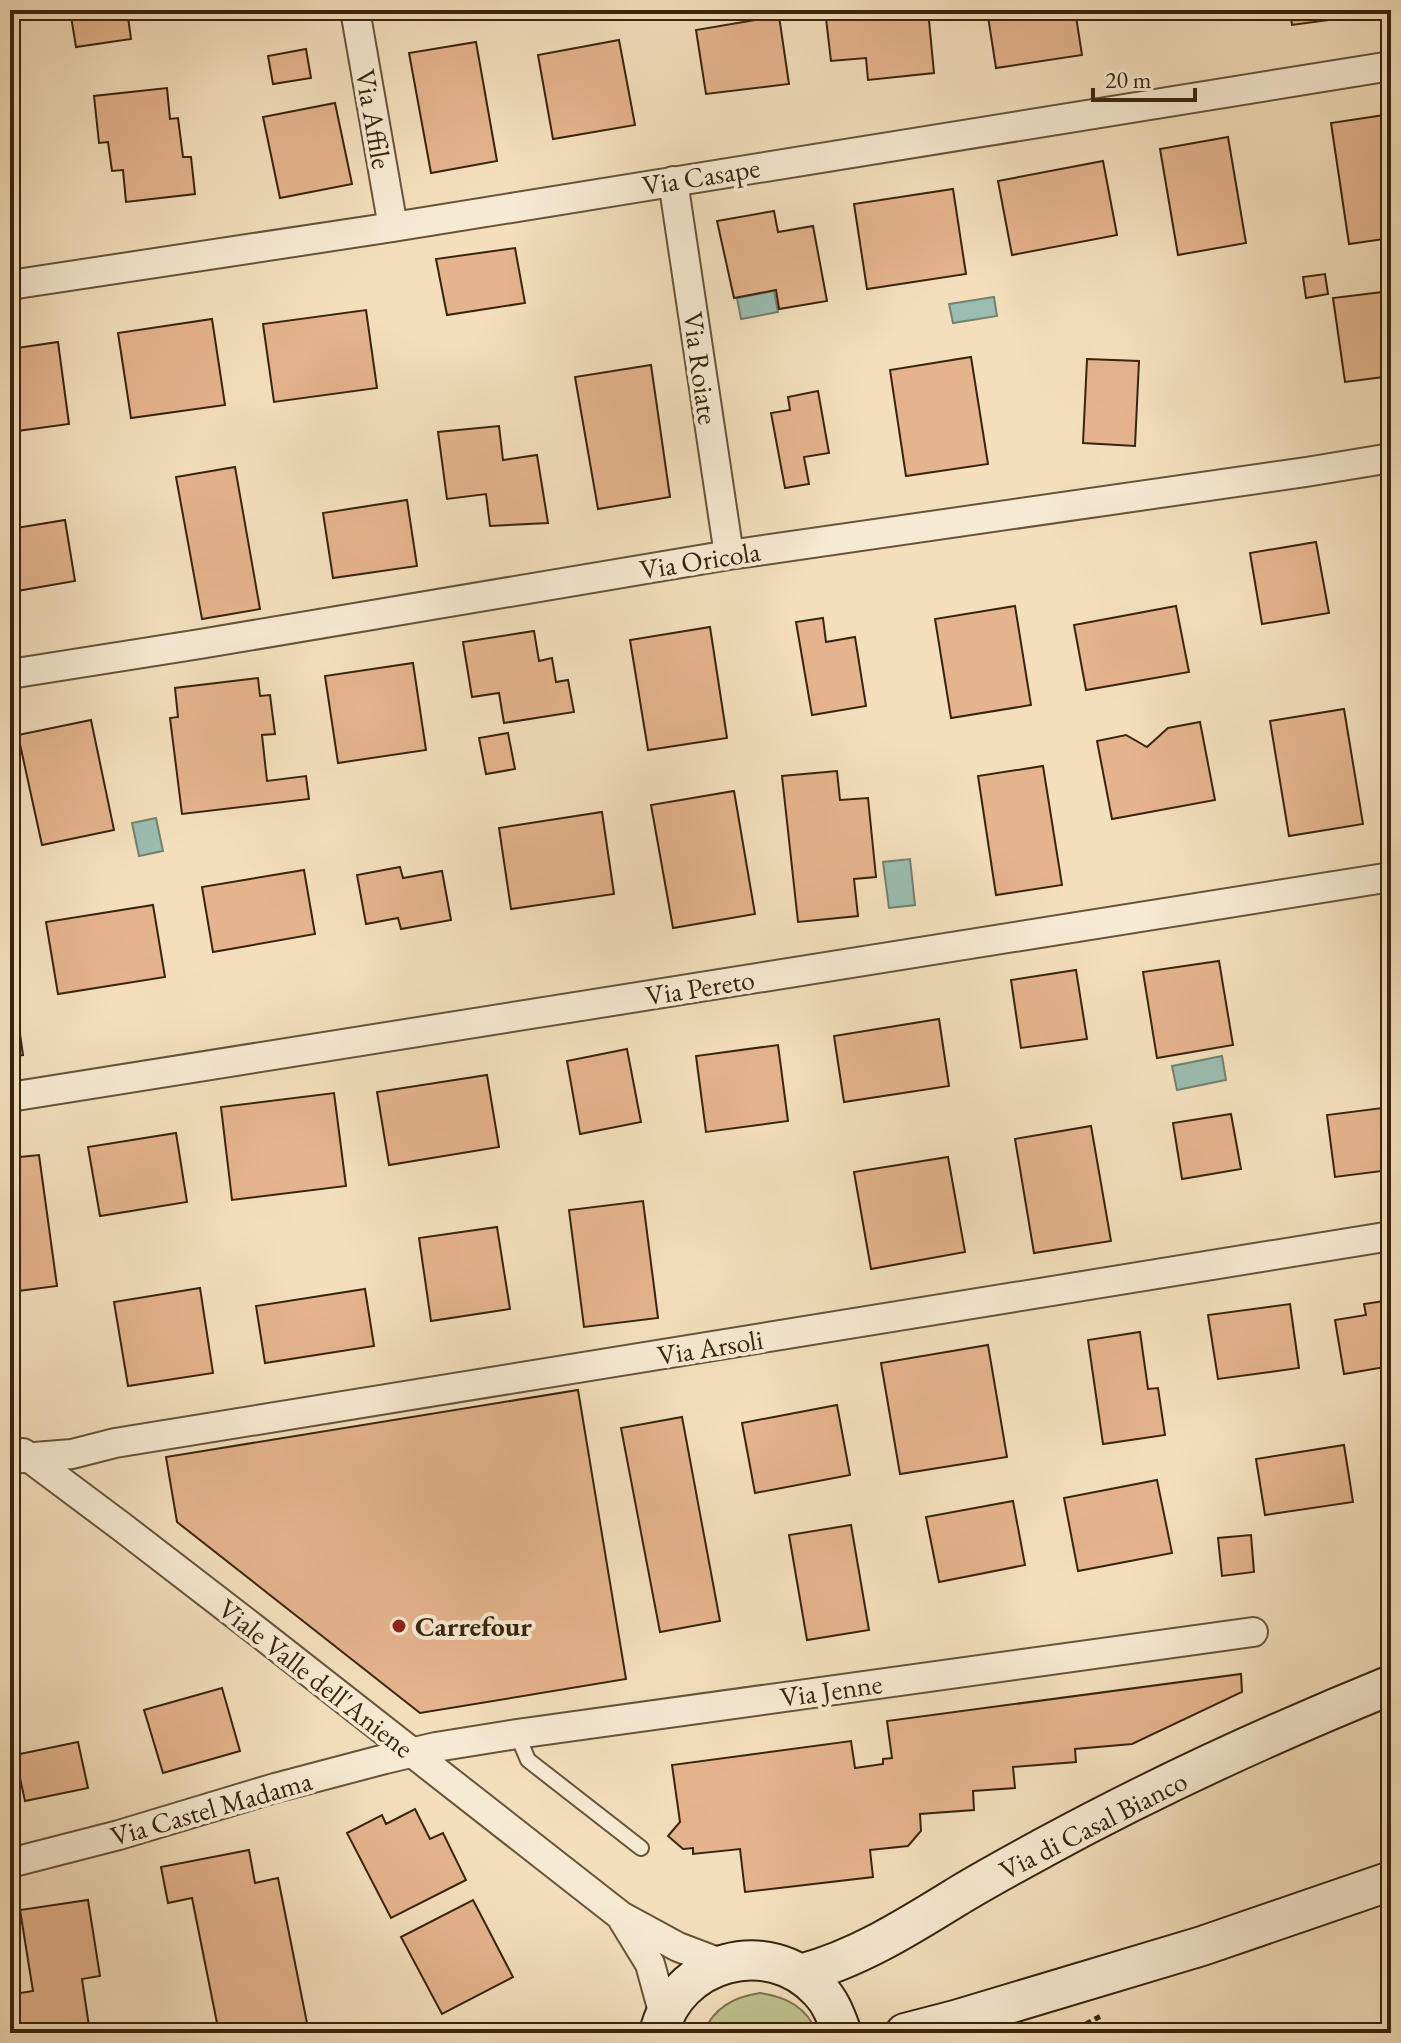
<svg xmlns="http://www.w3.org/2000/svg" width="1401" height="2043" viewBox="0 0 1401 2043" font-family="'EB Garamond',serif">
<rect width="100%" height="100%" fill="#f3dfbc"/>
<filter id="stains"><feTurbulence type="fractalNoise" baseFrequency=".0025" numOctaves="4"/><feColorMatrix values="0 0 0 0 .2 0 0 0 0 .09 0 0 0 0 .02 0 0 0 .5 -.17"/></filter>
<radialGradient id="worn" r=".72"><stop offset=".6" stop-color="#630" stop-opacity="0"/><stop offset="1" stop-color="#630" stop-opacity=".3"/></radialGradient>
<!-- green -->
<path fill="#bfc18d" stroke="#7c724e" stroke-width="2" d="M760 1993C786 1997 807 2007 817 2033H703C714 2008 733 1997 760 1993Z"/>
<!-- water -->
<path fill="#9bbdb1" stroke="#748070" stroke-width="2" d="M774 291 778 312 741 319 737 298Z
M994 297 997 316 953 323 949 304Z
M156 818 163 851 139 856 132 823Z
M910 859 915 905 889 908 883 862Z
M1222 1056 1226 1080 1177 1090 1172 1066Z"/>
<!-- building -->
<path fill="#e5b38d" stroke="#39240f" stroke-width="2" d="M70 10H127L131 39 76 47Z
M825 10H928L934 73 868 80 866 58 831 61Z
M987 10H1075L1082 55 996 68Z
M1290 10H1336L1337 19 1292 25Z
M779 16 789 84 706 94 696 30Z
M619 40 635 125 553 139 538 55Z
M476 42 497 161 431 173 409 53Z
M306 49 311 78 273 84 268 56Z
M167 88 170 119 178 118 183 157H191L195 194 126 202 123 170 112 171 108 142 99 143 94 96Z
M335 103 352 184 280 198 263 117Z
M1391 114V238L1349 244 1331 123Z
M1228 137 1246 243 1178 255 1160 149Z
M1103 161 1117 235 1012 255 998 181Z
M953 189 966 274 867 289 854 204Z
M774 211 778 232 813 226 827 301 779 309 776 290 734 298 717 221Z
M515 248 525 303 447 315 436 259Z
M1325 274 1328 294 1306 298 1303 277Z
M1391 291V376L1345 382 1333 298Z
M366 310 377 388 274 402 263 324Z
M212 319 225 405 131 418 118 333Z
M58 342 69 424 10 432V349Z
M971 357 988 464 906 476 890 370Z
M1087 359 1139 361 1135 446 1083 443Z
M651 365 670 497 598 509 575 377Z
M818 391 829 453 804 457 809 484 785 488 771 413 790 410 788 397Z
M499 426 503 460 537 455 548 523 490 526 486 494 447 499 438 432Z
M235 467 260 609 202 619 176 477Z
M407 500 417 566 333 578 323 513Z
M65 520 75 581 17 591 10 553V529Z
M1391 523V567L1382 525Z
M1316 542 1329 613 1262 624 1250 553Z
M1015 606 1031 705 951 718 935 619Z
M1176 606 1189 672 1086 690 1074 625Z
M823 618 826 642 855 637 866 706 812 715 796 622Z
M710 627 727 738 648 750 630 640Z
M534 631 539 661 552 658 556 682 568 680 574 712 504 723 499 693 472 697 463 642Z
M413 663 426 750 338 763 325 676Z
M258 678 260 696 270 695 275 734 262 735 267 781 306 776 309 799 182 814 170 718 178 717 175 688Z
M1344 709 1363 824 1289 836 1270 721Z
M91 720 114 830 42 845 18 735Z
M1200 722 1215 800 1112 819 1097 741 1126 735 1147 747 1168 728Z
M508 733 515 769 486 774 479 738Z
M1043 766 1062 885 996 895 978 776Z
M837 771 840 800 868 798 876 877 854 879 858 916 798 922 782 776Z
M734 791 755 914 673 928 651 805Z
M602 812 614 894 511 909 499 828Z
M400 867 403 878 442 871 451 920 401 929 398 918 366 924 357 875Z
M304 870 315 934 213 952 202 887Z
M153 905 165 977 58 994 46 922Z
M1219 961 1233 1045 1157 1058 1143 972Z
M10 965 23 1055 10 1056Z
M1076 970 1087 1039 1021 1048 1011 980Z
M939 1019 949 1086 844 1102 834 1036Z
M778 1045 788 1121 706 1132 696 1056Z
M627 1049 641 1122 580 1134 567 1061Z
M487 1075 499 1147 389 1165 377 1092Z
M334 1093 346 1186 232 1200 221 1107Z
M1382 1108 1390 1170 1335 1177 1327 1115Z
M1231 1114 1241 1169 1182 1179 1173 1123Z
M1091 1126 1111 1241 1034 1253 1015 1139Z
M176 1133 187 1202 100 1216 88 1147Z
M39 1155 57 1286 10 1292V1158Z
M948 1157 965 1252 871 1269 854 1172Z
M643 1201 658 1318 584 1327 569 1210Z
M497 1227 510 1309 431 1321 419 1238Z
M200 1288 213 1373 128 1386 114 1302Z
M365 1289 374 1346 265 1363 256 1306Z
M1391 1300V1366L1344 1374 1335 1320 1366 1315 1364 1304Z
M1290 1304 1299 1368 1218 1379 1208 1315Z
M1140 1332 1148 1389 1158 1388 1165 1435 1103 1444 1088 1340Z
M988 1345 1007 1457 900 1474 881 1363Z
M578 1390 626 1679 420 1713 177 1522 166 1457Z
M837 1405 850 1475 755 1493 742 1423Z
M682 1417 720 1621 660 1632 621 1428Z
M1344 1445 1353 1502 1265 1515 1256 1459Z
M1157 1480 1172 1553 1078 1571 1064 1498Z
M1013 1501 1025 1565 939 1582 926 1517Z
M851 1525 869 1630 807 1640 789 1535Z
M1251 1535 1254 1572 1222 1576 1218 1538Z
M1241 1674 1242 1692 1132 1744 1075 1749 1076 1762 1013 1767 1015 1788 973 1791 974 1810 920 1814 921 1831 908 1846 870 1850 873 1877 745 1892 740 1849 693 1854V1848L683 1849 668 1836 680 1822 672 1765 851 1741 855 1768 883 1764V1759L892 1758 887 1721Z
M222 1688 240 1751 163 1773 144 1710Z
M17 1735 20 1752 10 1754V1737Z
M78 1742 88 1788 25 1801 15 1755Z
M415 1809 430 1839 443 1833 466 1880 391 1918 347 1833 382 1815 386 1824Z
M249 1850 255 1883 278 1878 309 2033H219L192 1898 168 1903 161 1867Z
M88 1900 100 1976 82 1979 90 2033H21L14 1994 33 1991 20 1910Z
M473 1900 513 1977 442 2014 401 1937Z"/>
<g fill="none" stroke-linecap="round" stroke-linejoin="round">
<defs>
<path id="service" d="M517 1734 528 1760 641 1848"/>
<path id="minor" d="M355 10 393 227
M673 181 729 555
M10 285 393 227 1391 66
M10 674 200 644 729 555 1306 472 1391 458
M10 1097 1391 877
M23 1453 122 1527 257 1631 621 1916 678 1947 723 1964
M10 1459 72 1454 115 1443 1391 1236
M10 1863 119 1835 275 1788 385 1759 436 1747 517 1734 1253 1632
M623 1920 650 1964 664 2015"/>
<path id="secondary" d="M800 1974C857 1959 908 1927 958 1896 986 1879 1014 1864 1043 1848 1155 1787 1273 1733 1391 1685
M659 2033C676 1961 768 1935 819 1990 831 2002 836 2017 842 2033
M905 2033 955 2020 1202 1946 1391 1881"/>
</defs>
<!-- service casing -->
<use href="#service" stroke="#68533a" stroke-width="18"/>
<!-- minor casing -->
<use href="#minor" stroke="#68533a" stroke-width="32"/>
<!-- secondary casing -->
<use href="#secondary" stroke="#39240f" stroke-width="42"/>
<!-- path -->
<path stroke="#39240f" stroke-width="5" stroke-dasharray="6 4" stroke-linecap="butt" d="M1068 2033 1103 2015"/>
<!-- service -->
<use href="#service" stroke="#f7ead3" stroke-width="14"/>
<!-- minor -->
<use href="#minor" stroke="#f7ead3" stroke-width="28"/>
<!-- secondary -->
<use href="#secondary" stroke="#f7ead3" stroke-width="38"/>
</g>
<!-- markers -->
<circle fill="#8f2418" stroke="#f7ead3" stroke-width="3" cx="399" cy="1626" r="8"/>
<g text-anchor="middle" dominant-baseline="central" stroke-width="8" stroke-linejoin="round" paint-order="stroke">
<!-- street labels -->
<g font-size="28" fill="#39240f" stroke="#f7ead3">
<text transform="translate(374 119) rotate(80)">Via Affile</text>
<text transform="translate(701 176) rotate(-9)">Via Casape</text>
<text transform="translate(701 368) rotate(82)">Via Roiate</text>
<text transform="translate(700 560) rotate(-9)">Via Oricola</text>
<text transform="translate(700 987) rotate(-9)">Via Pereto</text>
<text transform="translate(710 1347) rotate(-9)">Via Arsoli</text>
<text transform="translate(316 1678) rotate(38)">Viale Valle dell'Aniene</text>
<text transform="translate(831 1690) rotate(-8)">Via Jenne</text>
<text transform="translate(211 1808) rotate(-16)">Via Castel Madama</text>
<text transform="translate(1093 1825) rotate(-27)">Via di Casal Bianco</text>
</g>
<!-- poi labels -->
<g font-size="28" font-weight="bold" fill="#39240f" stroke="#f7ead3" text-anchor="start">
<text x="415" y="1626">Carrefour</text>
</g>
</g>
<!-- margin -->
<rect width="1401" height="2043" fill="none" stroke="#f3dfbc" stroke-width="40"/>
<rect x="12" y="12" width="1377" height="2019" fill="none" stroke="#39240f" stroke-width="4"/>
<rect x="20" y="20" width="1361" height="2003" fill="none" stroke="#39240f" stroke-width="2"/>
<!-- scale -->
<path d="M1093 88v12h102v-12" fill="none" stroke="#39240f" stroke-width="4"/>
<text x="1105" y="88" font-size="24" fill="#39240f" stroke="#f7ead3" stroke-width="6" paint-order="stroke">20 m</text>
<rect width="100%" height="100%" filter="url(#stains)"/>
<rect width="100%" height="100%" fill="url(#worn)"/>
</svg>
